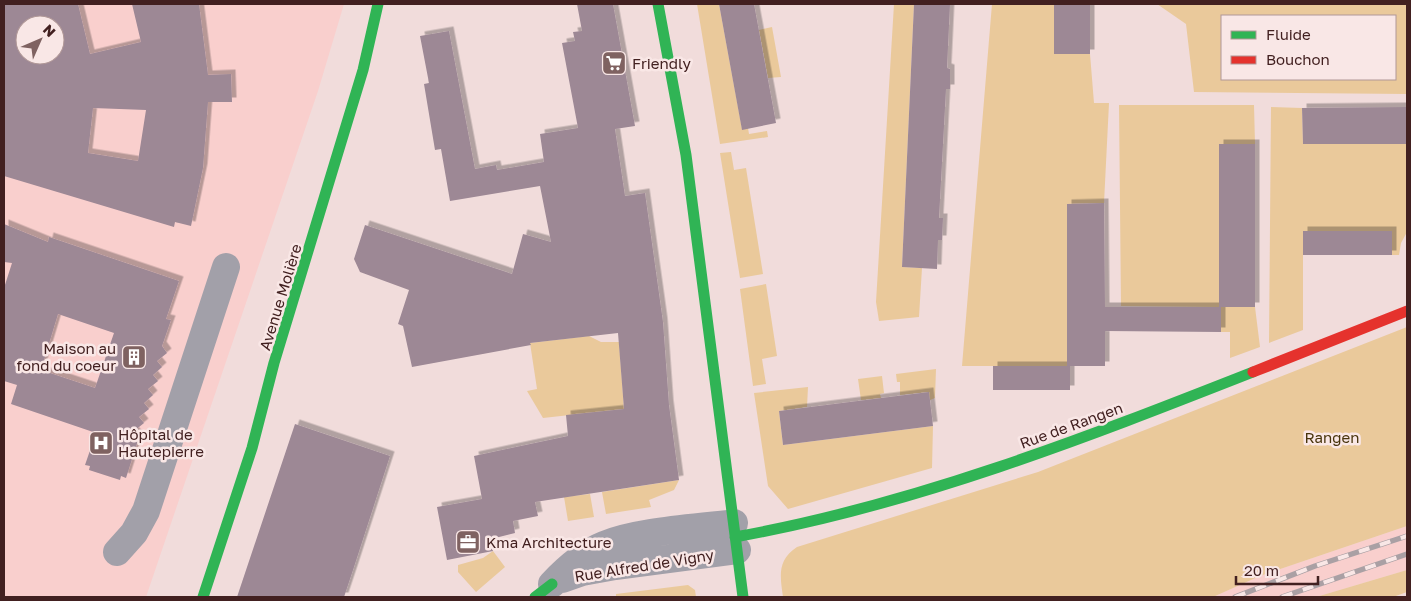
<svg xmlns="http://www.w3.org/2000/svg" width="1411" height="601" viewBox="0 0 1411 601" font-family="'Golos Text',sans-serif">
<defs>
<filter id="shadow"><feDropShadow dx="4.5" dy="-4.5" stdDeviation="0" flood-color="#0004"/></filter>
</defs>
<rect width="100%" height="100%" fill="#f1dcdb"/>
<!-- built -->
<path fill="#f9cfcd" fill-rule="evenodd" d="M4 4H344L318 91 146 597H4ZM25 25H55V55H25Z
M1407 526V570L1316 597H1213L1260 576Z"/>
<!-- green -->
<path fill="#eac99b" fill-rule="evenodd" d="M697 4H719L742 129 748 128 749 134 767 131 768 137 720 144Z
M894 4H914L902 267 922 268 919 317 879 321 876 302Z
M992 4H1054V53L1090 54 1094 103H1109L1104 203 1067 204V366H962Z
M1157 4H1407V94L1194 92 1186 24ZM1222 16H1395V79H1222Z
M772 27 781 77 768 78 759 30Z
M1119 105H1254L1255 144H1219V307L1121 306Z
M1271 107 1302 108 1303 144H1407V232L1401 243 1399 255H1392V231H1303V330L1269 343Z
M731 152 734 170 746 168 763 274 740 278 720 153Z
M766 284 777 356 762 359 766 384 753 386 740 289Z
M1221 307H1255L1260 347 1230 358V332H1221Z
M1407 327V526L1260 576 1213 597H783C780 576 777 560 797 547L1038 472Z
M589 336 601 342H619L624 409 543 418 527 391 537 389 530 343Z
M936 369 935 398 930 400 928 392 900 395V382H897L896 374Z
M882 376 884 393 880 394 881 398 861 400 858 379Z
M808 387 807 407 779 411 783 445 933 426 932 468 788 509 768 486 754 393Z
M679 480 674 490 649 500 651 507 606 514 602 492Z
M590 494 594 517 568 521 564 497Z
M493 551 505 567 476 592 458 572V565L483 558Z
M1407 570V592L1393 597H1316Z
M688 585 695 590 696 597H616V594Z"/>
<!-- building -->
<path fill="#9d8895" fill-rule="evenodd" filter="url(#shadow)" d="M4 4H78L90 54 141 42 132 4H199L208 75 231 74 232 102H208L203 168 191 226 175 222 174 227 4 176ZM25 25H55V55H25ZM93 108 146 110 138 161 88 153Z
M577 4H613L635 126 615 129 625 196 645 193 663 322 669 405 679 480 535 502 538 516 513 521 515 533 491 539 493 551 447 560 437 507 482 499 474 456 568 436 566 415 624 409 618 333 530 343 531 345 412 367 403 326 398 324 409 290 360 272 354 259 365 225 512 274 523 234 551 242 540 186 450 201 441 149 435 150 424 84 429 83 420 36 449 31 475 169 496 165 497 170 544 162 540 134 578 128 562 43 575 41 573 32 582 31Z
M719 4H754L776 123 742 130Z
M914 4H950L947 68 950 69V89H946L939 218H943L942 240H938L937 269 902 267Z
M1054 4H1090V54H1054Z
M1407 107V144H1303L1302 108Z
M1219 144H1255V307H1221V332L1105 331V366H1070V390H993V366H1067V204L1104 203 1105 307H1219Z
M4 224 48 242 49 237 179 281 166 319 171 320 162 346 167 353 157 361 162 367 153 375 158 381 148 389 153 395 144 403 149 409 139 417 144 423 134 431 139 437 126 478 121 476 120 480 89 470 90 466 85 465 96 433 11 404 17 385 4 381V288L12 263 4 262ZM58 314 114 333 95 388 41 370Z
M1303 231H1392V255H1303Z
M929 392 933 426 783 445 779 411Z
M295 424 390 456 354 567 344 597H237Z"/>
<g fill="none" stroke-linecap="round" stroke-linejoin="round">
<!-- street -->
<path stroke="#a2a0a9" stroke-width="28" d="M117 552 134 533 146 511 226 267
M562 579 582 572 615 566 737 550
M552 584C567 568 584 553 604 545 637 531 697 528 734 523"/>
<!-- fast -->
<path stroke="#30b455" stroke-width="11" d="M658 4 686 155 743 597
M735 537C914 505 1085 438 1253 372
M203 597 252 448 274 363 363 70 378 4
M535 597 552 584"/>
<!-- jam -->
<path stroke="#e5322d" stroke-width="11" d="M1253 372 1407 311"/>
<defs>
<path id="rail" d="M1235 597 1315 566 1407 536
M1282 597 1407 554"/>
</defs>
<!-- rail casing -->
<use href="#rail" stroke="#aaa0a4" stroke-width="5.5"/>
<!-- rail -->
<use href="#rail" stroke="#f9e7e6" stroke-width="4" stroke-dasharray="11" stroke-linecap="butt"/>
</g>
<!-- icons -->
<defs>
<symbol id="supermarket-square" viewBox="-11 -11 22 22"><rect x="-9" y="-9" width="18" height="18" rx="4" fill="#7f6261" stroke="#f9e7e6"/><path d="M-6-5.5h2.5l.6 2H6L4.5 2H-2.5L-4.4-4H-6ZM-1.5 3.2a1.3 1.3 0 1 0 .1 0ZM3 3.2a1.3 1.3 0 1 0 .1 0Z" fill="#fff"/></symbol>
<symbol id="building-square" viewBox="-11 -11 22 22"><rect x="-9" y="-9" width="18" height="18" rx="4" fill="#7f6261" stroke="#f9e7e6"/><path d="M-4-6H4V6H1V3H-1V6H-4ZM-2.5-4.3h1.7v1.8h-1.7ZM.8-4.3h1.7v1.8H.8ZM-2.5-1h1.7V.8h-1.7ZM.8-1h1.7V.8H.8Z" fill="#fff"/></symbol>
<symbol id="hospital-square" viewBox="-11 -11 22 22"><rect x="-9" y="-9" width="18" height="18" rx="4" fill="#7f6261" stroke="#f9e7e6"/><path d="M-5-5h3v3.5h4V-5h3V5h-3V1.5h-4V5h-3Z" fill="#fff"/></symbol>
<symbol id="office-square" viewBox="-11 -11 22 22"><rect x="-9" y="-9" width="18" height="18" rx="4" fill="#7f6261" stroke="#f9e7e6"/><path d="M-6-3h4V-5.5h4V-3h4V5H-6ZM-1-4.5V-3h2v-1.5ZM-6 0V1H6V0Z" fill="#fff"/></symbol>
</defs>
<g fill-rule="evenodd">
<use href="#supermarket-square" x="600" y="49" width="28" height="28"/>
<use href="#building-square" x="120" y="343" width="28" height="28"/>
<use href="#hospital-square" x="87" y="429" width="28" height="28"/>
<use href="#office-square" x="454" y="528" width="28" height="28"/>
</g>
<g text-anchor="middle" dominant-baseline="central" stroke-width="5" stroke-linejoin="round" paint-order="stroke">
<!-- poi labels -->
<g font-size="15" fill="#422020" stroke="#f9e7e6" text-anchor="start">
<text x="632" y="63">Friendly</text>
<text x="116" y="348" text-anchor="end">Maison au<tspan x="116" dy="17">fond du coeur</tspan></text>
<text x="118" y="434">Hôpital de<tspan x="118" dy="17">Hautepierre</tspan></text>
<text x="486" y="542">Kma Architecture</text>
</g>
<!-- street labels -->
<g font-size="15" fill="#422020" stroke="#f9e7e6">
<text transform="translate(280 297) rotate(-73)">Avenue Molière</text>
<text transform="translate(1071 425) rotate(-20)">Rue de Rangen</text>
<text transform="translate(644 565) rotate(-9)">Rue Alfred de Vigny</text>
</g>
<!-- park labels -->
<g font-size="15" fill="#48340c" stroke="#f9e7e6">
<text x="1332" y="437">Rangen</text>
</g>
</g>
<!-- border -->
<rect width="1411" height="601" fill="none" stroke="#422020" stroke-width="10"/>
<!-- legend -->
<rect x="1221" y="15" width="175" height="65" fill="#f9e7e6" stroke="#b09797"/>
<rect x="1231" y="31" width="25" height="8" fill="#30b455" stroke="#b09797"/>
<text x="1266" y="40" font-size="15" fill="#422020">Fluide</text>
<rect x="1231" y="56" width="25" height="8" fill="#e5322d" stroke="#b09797"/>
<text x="1266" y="65" font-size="15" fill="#422020">Bouchon</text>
<!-- north arrow -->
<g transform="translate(40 40) rotate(45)"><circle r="24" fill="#f9e7e6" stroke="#b09797"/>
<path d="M0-4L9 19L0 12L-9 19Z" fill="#7f6261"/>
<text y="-8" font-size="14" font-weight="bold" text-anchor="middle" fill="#422020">N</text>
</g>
<!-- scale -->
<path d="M1236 576v8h82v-8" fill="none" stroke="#422020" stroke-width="2.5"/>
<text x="1244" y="576" font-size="15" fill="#422020" stroke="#f9e7e6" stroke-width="4" paint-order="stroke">20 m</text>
</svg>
